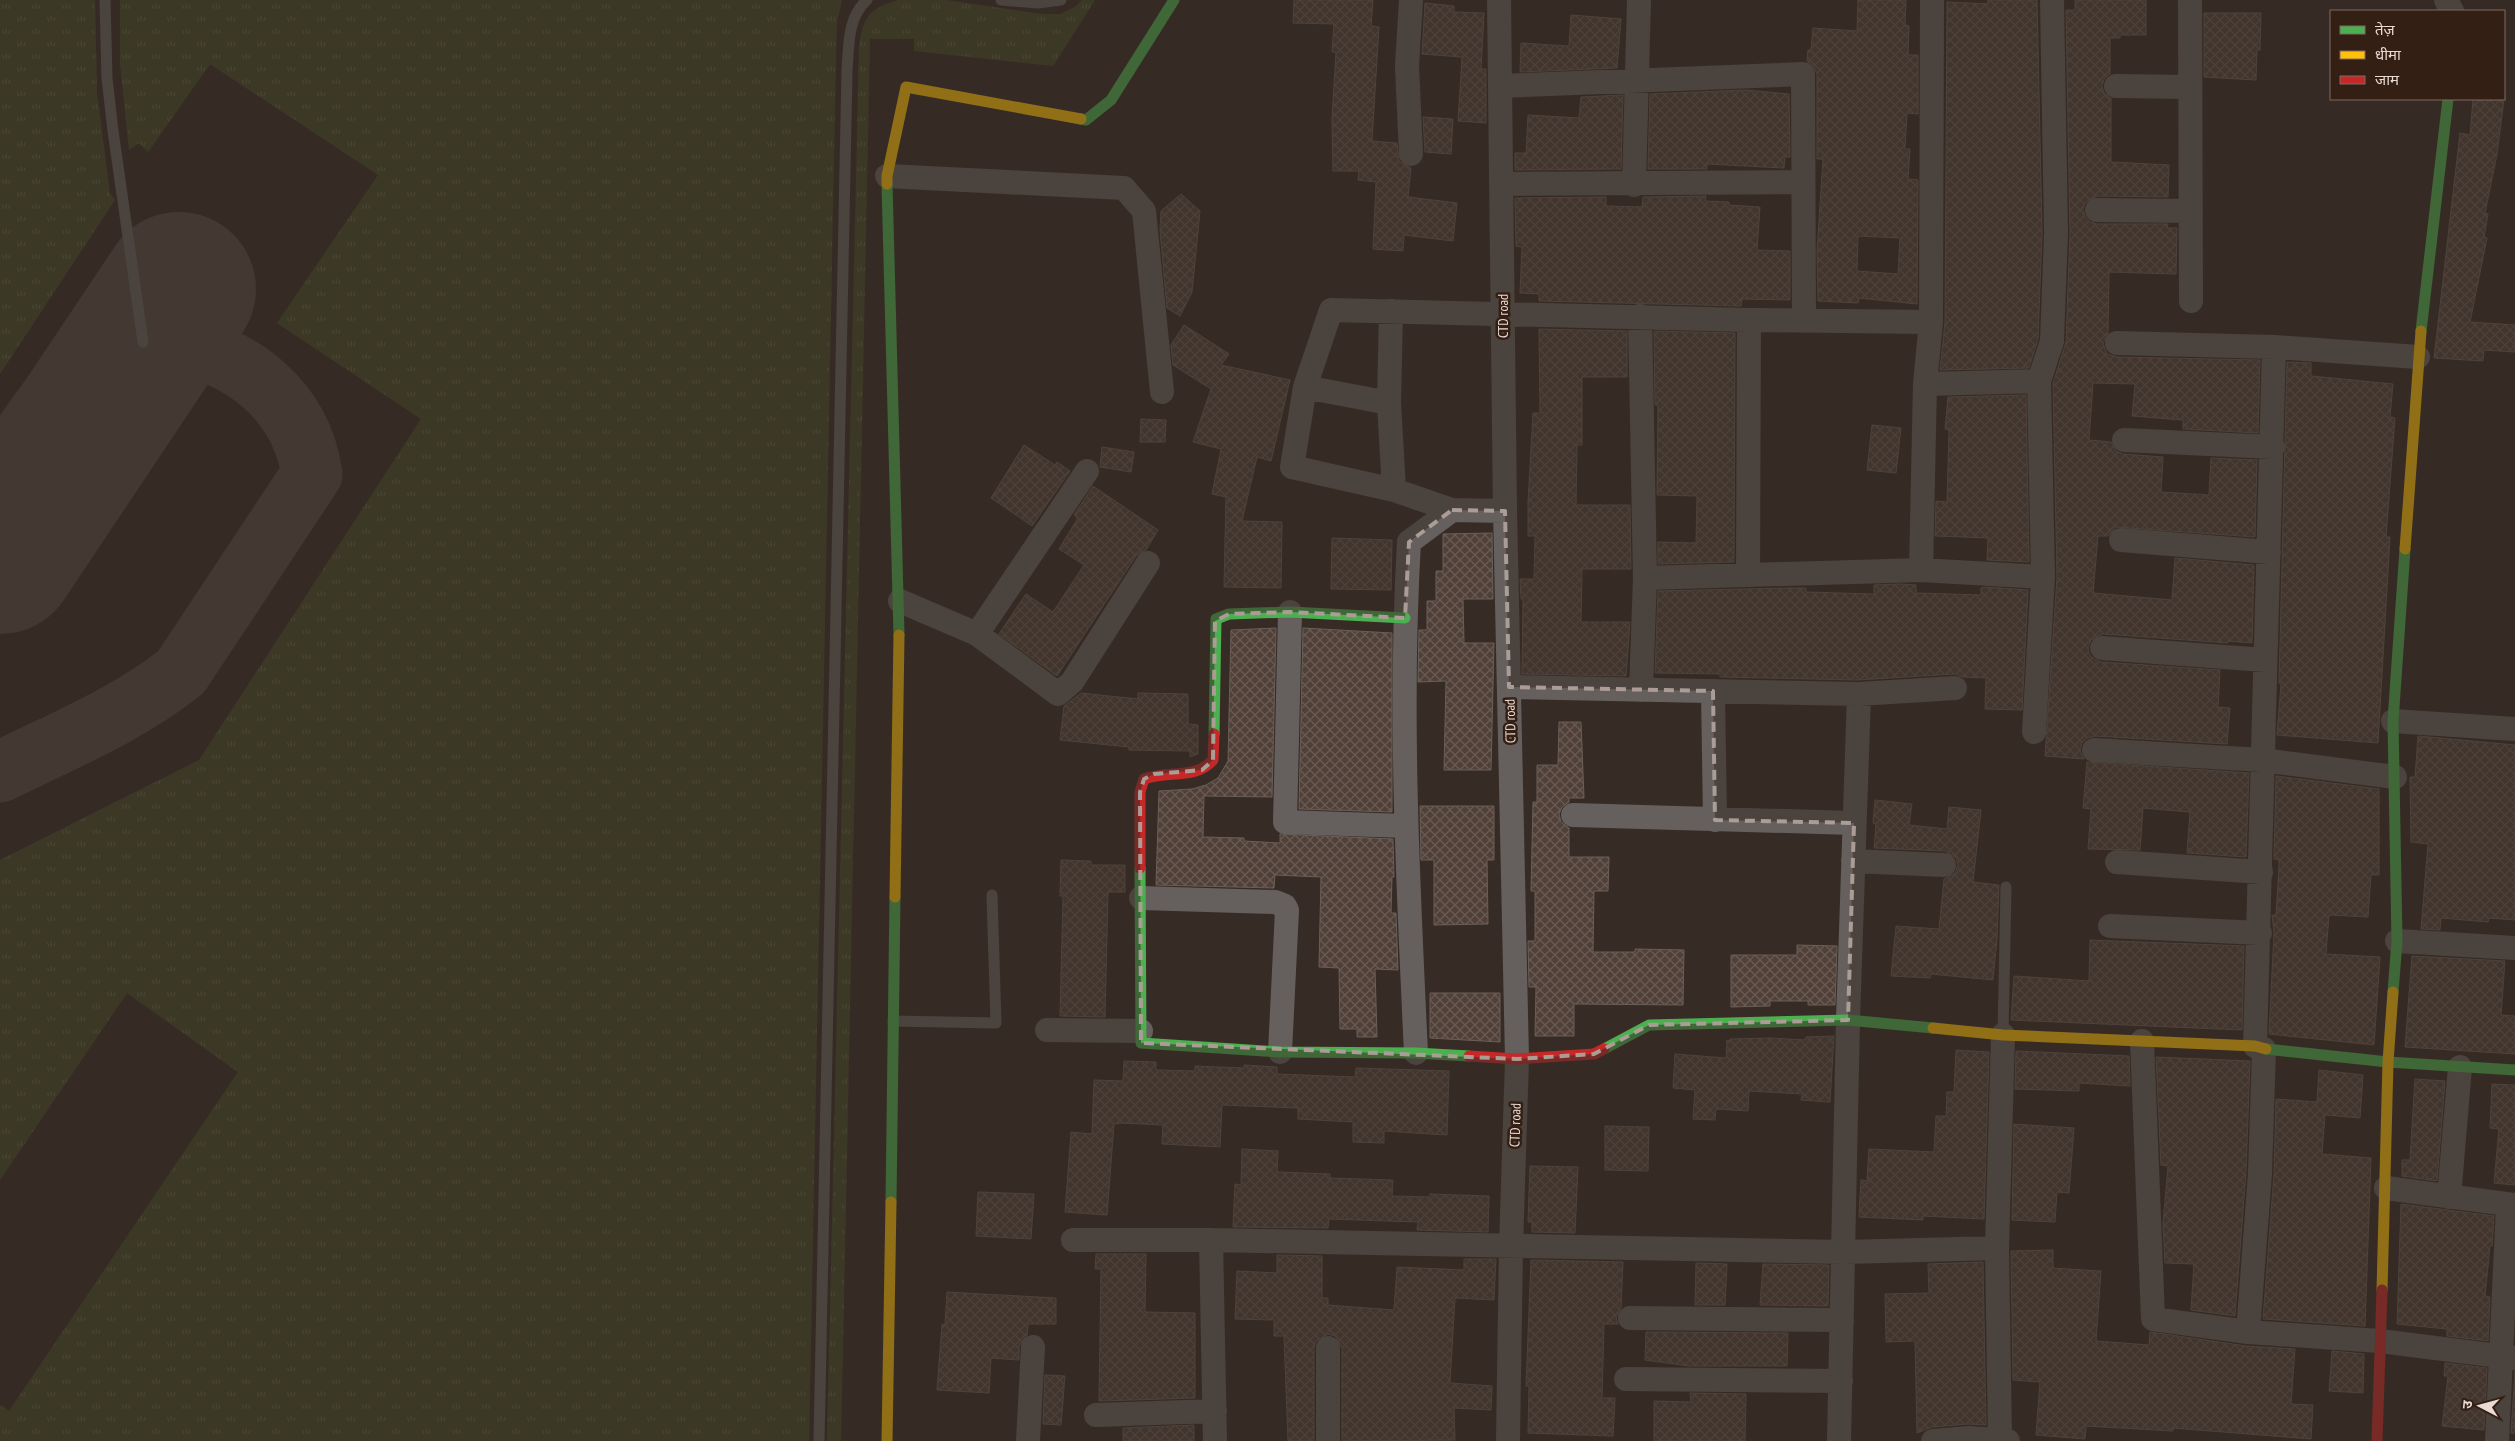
<svg xmlns="http://www.w3.org/2000/svg" width="2515" height="1441" viewBox="0 0 2515 1441" font-family="'PT Sans Narrow','Noto Sans Devanagari',sans-serif">
<defs>
<pattern id="grass-tufts" width="24" height="20" patternUnits="userSpaceOnUse" patternTransform="scale(1.25)"><rect width="24" height="20" fill="#444828"/><path d="M3 7l-1-3M5 7V3M7 7l1-3M15 17l-1-3M17 17v-4M19 17l1-3" fill="none" stroke="#5f6246"/></pattern>
<pattern id="building-cross-hatch" width="8" height="8" patternUnits="userSpaceOnUse" patternTransform="scale(1.25)"><rect width="8" height="8" fill="#504038"/><path d="M0 0l8 8M0 8l8-8" fill="none" stroke="#695b54"/></pattern>
</defs>
<rect width="100%" height="100%" fill="#372b25"/>
<!-- grass -->
<path fill="url(#grass-tufts)" d="M0 0H95L97 92 110 194 115 200 0 374Z
M120 0H842L837 22 836 54 809 1441H0V1405L9 1411 238 1072 127 993 0 1180V860L199 760 421 419 277 323 378 175 210 64 148 152 139 143 129 150 120 63Z
M898 0H946L1042 14H1060L1075 7 1082 0H1095L1053 66 914 51V39H870L841 1441H827L859 47C863 16 869 9 898 0Z"/>
<g fill="none" stroke-linecap="round" stroke-linejoin="round">
<!-- taxiway -->
<path stroke="#524843" stroke-width="61" d="M0 471C26 432 51 388 90 360 113 344 143 341 170 344 242 353 301 401 312 474L181 672C127 715 62 741 0 772"/>
<!-- runway -->
<path stroke="#524843" stroke-width="154" d="M0 557 179 289"/>
</g>
<!-- building -->
<path fill="url(#building-cross-hatch)" stroke="#695f59" fill-rule="evenodd" d="M1294 0H1373L1371 26 1379 27 1372 141 1397 143 1399 161 1411 168 1408 197 1457 203 1453 241 1404 235 1403 251 1373 249 1376 182 1358 180 1359 171H1333L1332 119 1336 52H1332L1334 24 1293 23Z
M1858 0H1906L1905 25 1909 26 1908 55H1918V114L1907 113 1905 149H1910L1908 179 1918 180 1917 304 1859 298 1858 303 1818 301 1817 252 1823 159H1817V74L1814 67 1807 61 1808 50H1811L1813 28 1857 31ZM1858 236 1900 238 1898 274 1857 271Z
M1988 0H2037L2042 233 2038 339 2029 368 1940 370 1945 322 1947 2 1988 4Z
M2075 0H2146V35H2120V38H2110V74L2104 79 2102 86 2104 93 2111 98V162L2169 165 2168 197 2097 196 2085 203 2083 209 2085 216 2090 222 2097 224H2168L2167 228H2177L2176 274 2109 272 2108 334 2103 343 2107 354 2117 357 2260 360 2258 433 2183 429V420L2132 416 2135 384 2093 383 2089 440 2111 442 2116 451 2123 454 2163 457 2161 492 2209 495 2211 458 2257 460 2255 537 2116 527 2108 536H2098L2093 593 2172 600 2175 558 2254 565 2252 643 2228 641V643L2103 634 2091 640 2088 647 2089 654 2094 659 2101 662 2220 670 2218 707 2230 708 2227 744 2095 736 2087 738 2082 743 2080 750 2084 759 2045 756 2057 577 2053 383 2066 342 2070 234 2066 10H2075Z
M1425 3 1454 6V12L1484 13 1481 69H1486V123L1458 121 1462 57 1422 54Z
M2204 13H2261L2260 50H2257L2256 80 2204 77Z
M1571 15 1621 19 1617 68 1520 72 1521 43 1569 46Z
M1746 90 1789 94 1790 157H1785L1784 168 1707 164V169H1648L1650 94Z
M1623 95 1621 169 1515 170V153H1526L1528 115 1579 118 1581 97Z
M2473 99H2504L2497 154 2485 213 2488 214 2484 237 2487 238 2470 322 2515 325V352L2484 350 2483 361 2434 358 2460 133 2470 135Z
M1423 117 1453 119 1451 154 1425 152Z
M1181 194 1200 211 1192 292 1180 316 1167 308 1160 230 1161 211Z
M1706 196 1705 201 1729 202V205L1760 207 1757 250 1790 251V300L1742 299 1741 306 1539 301V294L1520 293 1522 247 1516 246 1515 198 1606 197V206L1642 207 1643 197Z
M1184 325 1229 354 1221 365 1290 380 1271 461 1257 457 1242 521 1282 522 1281 588 1224 587 1226 497 1212 494 1221 449 1193 442 1211 389 1173 365 1171 345Z
M1539 329 1627 331V377H1582V445H1577L1576 505H1630L1631 569H1582L1581 622H1630L1626 676 1522 674 1523 599H1521L1520 579H1534L1535 536H1528V502L1533 413H1540Z
M1654 331 1735 333 1734 562 1658 564V542L1696 543 1697 496 1657 495 1658 405H1655Z
M2287 362 2311 363V376L2393 384 2390 417 2395 418 2386 537H2390L2378 743 2277 735 2281 684 2279 683Z
M2026 395 2029 562 1987 560 1988 538 1935 536 1936 501 1947 502 1949 430 1945 429 1948 397Z
M1141 419 1166 420 1165 442H1140Z
M1872 425 1901 428 1896 473 1867 470Z
M1024 445 1055 465 1057 462 1070 471 1032 526 991 498Z
M1102 447 1134 452 1131 472 1100 467Z
M1093 486 1158 530 1146 550 1136 556 1057 676 999 634 1026 594 1053 612 1084 565 1059 549 1078 518 1074 515Z
M1492 533 1493 599H1463L1464 643H1494L1491 770H1444L1446 681 1418 682 1419 630H1427V601H1436V571H1443V534Z
M1332 538 1392 540 1391 590 1331 589Z
M1900 584 1916 585V593L1981 595V588L1985 587 2028 590 2022 710 1985 709 1986 678 1963 677 1955 674 1857 680 1720 677V674L1655 673 1658 591 1789 588H1806V592L1874 594V585Z
M1276 628 1272 797 1204 796 1203 837 1244 838V841L1280 843V834L1393 839 1394 877H1392L1391 913H1396L1398 970 1375 969 1377 1037H1357V1029H1340L1339 968 1319 967 1321 877 1275 875 1274 888 1156 885 1159 791 1192 789 1206 785 1218 778 1228 761 1231 630Z
M1303 628 1392 633V812L1299 809Z
M1081 693 1138 699V693L1188 694V724L1198 725V754L1190 757V751L1129 750V747L1060 740 1064 706Z
M1559 722H1581L1584 798H1569V802L1562 807 1559 814 1561 822 1569 828V857H1609L1608 891H1594L1593 952H1635V949L1684 950 1683 1005 1574 1004V1036H1535L1536 987H1529L1528 941H1535V891H1531L1533 802H1537V765H1558Z
M2418 736 2515 745V920L2489 918 2488 922 2441 918 2440 930 2421 929 2428 844 2411 842 2410 777H2415Z
M2087 762 2249 773 2246 857 2187 853 2190 812 2143 808 2140 850 2088 849 2091 809 2083 808Z
M2276 776 2379 789V875H2371L2368 917 2329 915 2326 954 2380 957 2374 1045 2269 1034 2274 933 2272 915H2276L2279 867V860L2274 859Z
M1875 800 1912 804 1909 825 1947 829 1949 807 1981 810 1973 882 1999 885 1997 939 1993 980 1931 974 1930 978 1891 976 1896 926 1939 929 1944 879 1955 873 1958 865 1956 858 1945 851 1874 848 1876 824 1873 823Z
M1420 806H1494V860H1487L1488 924 1434 925V860H1421Z
M1061 860 1091 861V865H1125V892H1108L1105 1017 1060 1016 1063 896H1060Z
M2090 940 2244 946 2242 1030 2011 1020 2014 976 2089 981Z
M1797 945 1837 946 1835 1005H1808V1001H1770V1006L1731 1007V955H1797Z
M2412 956 2505 961 2501 1015 2515 1016V1054L2405 1047Z
M1430 993H1500V1042L1430 1038Z
M1834 1036 1830 1102 1801 1100 1802 1094 1749 1091 1748 1111 1716 1109 1715 1120 1693 1119 1695 1090 1673 1088 1675 1054 1726 1058 1727 1040 1730 1041V1039L1770 1038 1805 1040 1806 1037Z
M1956 1050 1989 1052 1984 1219 1923 1216V1220L1859 1217 1861 1180 1867 1181 1869 1149 1934 1152 1936 1116H1946L1947 1092H1954Z
M2016 1051 2129 1056 2130 1086 2079 1083V1091L2015 1089Z
M2156 1057 2250 1061 2246 1172 2235 1316 2191 1310 2194 1264 2165 1263 2163 1224 2168 1166 2161 1165Z
M1124 1061 1156 1062V1070L1195 1071V1066L1244 1068V1065L1277 1067V1074L1355 1077 1356 1068 1449 1071 1447 1135 1384 1131V1143L1353 1142V1122L1298 1119V1108L1222 1105 1220 1147 1162 1144 1163 1125 1121 1123 1114 1124 1107 1215 1065 1212 1071 1132 1092 1134 1094 1080 1123 1081Z
M2319 1070 2363 1075 2360 1118 2325 1115 2322 1154 2371 1158 2365 1326 2263 1319 2274 1174 2276 1099 2317 1102Z
M2415 1079 2445 1081 2437 1181 2402 1176V1160H2410Z
M2492 1084 2515 1085V1185L2494 1183 2499 1129 2490 1128Z
M2014 1124 2074 1128 2069 1193 2057 1192 2055 1222 2012 1220Z
M1605 1126 1649 1127 1648 1171 1605 1170Z
M1242 1149 1278 1151 1277 1172 1330 1174V1178L1393 1180 1392 1196 1430 1197V1194L1489 1196 1488 1232 1417 1230 1418 1222 1329 1219 1328 1228 1233 1227 1235 1184 1241 1185Z
M1530 1166 1578 1167 1575 1233 1532 1232V1222H1528Z
M978 1192 1034 1194 1031 1239 976 1236Z
M2401 1204 2494 1216 2492 1246H2490L2485 1296 2490 1297 2488 1341 2447 1336V1329L2397 1324Z
M2053 1250V1268L2101 1271 2096 1341 2149 1345 2150 1332 2246 1346 2295 1349 2291 1404 2313 1405 2311 1439 2173 1428V1431L2086 1426 2085 1439 2036 1435 2040 1382 2013 1380 2011 1251Z
M1096 1254H1146L1145 1312 1195 1313V1398L1099 1401 1101 1269H1095Z
M1277 1255 1322 1256V1298H1328V1305L1394 1310 1397 1267 1464 1270V1259H1496L1494 1300 1455 1298 1450 1383 1492 1386 1491 1410 1454 1408 1455 1440 1342 1441V1348L1335 1336 1328 1334 1316 1341 1314 1348V1441H1288L1284 1336H1274V1320L1235 1319 1237 1271 1277 1273Z
M1531 1260 1623 1262 1621 1308 1616 1317 1618 1324H1604L1602 1398H1615L1613 1436 1528 1433 1529 1386H1526Z
M1983 1262 1986 1425 1968 1424 1932 1427 1917 1433 1915 1341 1886 1342 1885 1294 1929 1293 1928 1264Z
M1696 1263 1727 1264 1725 1305H1695Z
M1763 1264 1829 1265 1828 1306 1760 1305Z
M947 1292 1056 1298V1324H1028L1027 1335 1019 1346V1360L991 1358 989 1393 937 1390 942 1324 945 1325Z
M1646 1332 1788 1333 1787 1366H1689L1645 1360Z
M2332 1351 2364 1354 2363 1393 2329 1391Z
M2445 1363 2487 1368 2484 1430 2442 1426 2448 1376H2444Z
M2515 1371V1433H2511Z
M1045 1375 1065 1376 1061 1425 1043 1424Z
M1690 1393 1746 1394 1745 1441H1654V1401L1691 1402Z
M1194 1425V1441H1123V1428Z"/>
<g fill="none" stroke-linecap="round" stroke-linejoin="round">
<!-- lane -->
<path stroke="#65605d" stroke-width="11" d="M105 0 107 78 113 131 143 342
M1001 0 1038 3 1061 0
M893 1021 996 1023 992 895
M2003 1035 2006 887
M819 1441 847 71C849 46 847 18 867 0"/>
<!-- street -->
<path stroke="#65605d" stroke-width="24" d="M1411 0 1407 66 1411 154
M1499 0 1505 511 1517 1059 1511 1246 1508 1441
M2190 0 2191 301
M2446 0 2452 11
M1501 86 1803 74 1804 321
M2116 86 2190 87
M887 176 1124 188 1144 211 1162 392
M1503 184 1802 182
M1634 185 1639 0
M2097 210 2191 211
M1391 311 1389 403 1394 490
M1640 316 1645 578 1641 690
M2117 343 2274 347 2418 357
M1925 384 2039 381
M1305 387 1389 403
M2124 440 2273 447
M1505 511 1452 510 1394 490 1292 467 1305 387 1331 310 1749 320 1931 322
M2121 540 2269 552
M1921 570 1925 384 1931 322 1932 0
M1748 575 1749 320
M1645 578 1921 570 2043 577
M900 601 977 634 1058 694 1072 682 1148 563
M1290 612 1285 822 1406 826
M977 634 1087 471
M2102 648 2265 660
M1509 687 1859 694 1955 688
M1713 691 1715 820
M2393 721 2515 729
M2034 732 2043 577 2039 381 2052 341 2056 233 2052 0
M2094 750 2262 760 2395 777
M1573 815 1854 823
M1853 861 1944 865
M2117 862 2261 872
M1141 898 1275 902 1285 906 1287 910 1280 1052
M2110 926 2260 933
M2397 941 2515 948
M1047 1030 1141 1031
M2142 1041 2153 1319 2248 1332 2380 1341 2515 1358
M2255 1046 2274 347
M1416 1053C1408 883 1399 712 1409 542L1452 510
M2386 1188 2515 1205
M2449 1197 2460 1067
M1073 1240H1211L1843 1252 1997 1248
M1211 1240 1215 1441
M1630 1318 1842 1320
M2248 1332 2260 1173 2264 1049
M1328 1348V1441
M1626 1379 1841 1381
M1096 1415 1215 1411
M1028 1441 1033 1347
M1839 1441 1848 1020 1859 694
M1933 1441 1969 1438 2008 1441
M2000 1441 1997 1248 2003 1035
M2497 1441 2508 1205"/>
<!-- fast -->
<path stroke="#4caf50" stroke-width="11" d="M1081 119 1086 120 1111 100 1174 0
M887 184 899 635
M2421 331 2448 99
M1214 734 1216 619 1229 614 1290 612 1405 618
M1140 868 1141 1043 1280 1052 1416 1053 1469 1056
M2393 992 2397 941 2393 721 2405 549
M1604 1049 1649 1025 1848 1020 1933 1028
M2266 1049 2388 1062 2515 1070
M891 1202 895 897"/>
<!-- slow -->
<path stroke="#ffc107" stroke-width="11" d="M887 184V176L906 87 1081 119
M2405 549 2421 331
M895 897 899 635
M1933 1028 2003 1035 2255 1046 2266 1049
M2382 1290 2388 1062 2393 992
M887 1441 891 1202"/>
<!-- jam -->
<path stroke="#c62828" stroke-width="11" d="M1140 868V792L1144 779C1168 770 1195 780 1213 760L1214 734
M1469 1056 1517 1059 1594 1054 1604 1049
M2377 1441 2382 1290"/>
</g>
<!-- marked area -->
<path d="M0 0H2515V1441H0ZM1452 510 1505 511 1509 687 1713 691 1715 820 1854 823 1848 1020 1649 1025 1594 1054 1517 1059 1141 1043 1140 792 1144 779 1154 774 1202 770 1213 760 1215 621 1229 614 1290 612 1405 618 1409 542Z" fill="#372b25" fill-opacity=".55" fill-rule="evenodd"/>
<path fill="none" stroke="#ab9d96" stroke-width="4" stroke-dasharray="10 6" stroke-linejoin="round" d="M1452 510 1505 511 1509 687 1713 691 1715 820 1854 823 1848 1020 1649 1025 1594 1054 1517 1059 1141 1043 1140 792 1144 779 1154 774 1202 770 1213 760 1215 621 1229 614 1290 612 1405 618 1409 542Z"/>
<g text-anchor="middle" dominant-baseline="central" stroke-width="5" stroke-linejoin="round" paint-order="stroke">
<!-- street labels -->
<g font-size="14" fill="#e9dad3" stroke="#341f14">
<text transform="translate(1503 316) rotate(-90)">CTD road</text>
<text transform="translate(1510 721) rotate(-91)">CTD road</text>
<text transform="translate(1515 1125) rotate(-88)">CTD road</text>
</g>
</g>
<!-- legend -->
<rect x="2330" y="10" width="175" height="90" fill="#341f14" stroke="#7c6a60"/>
<rect x="2340" y="26" width="25" height="8" fill="#4caf50" stroke="#7c6a60"/>
<text x="2375" y="35" font-size="15" fill="#e9dad3">तेज़</text>
<rect x="2340" y="51" width="25" height="8" fill="#ffc107" stroke="#7c6a60"/>
<text x="2375" y="60" font-size="15" fill="#e9dad3">धीमा</text>
<rect x="2340" y="76" width="25" height="8" fill="#c62828" stroke="#7c6a60"/>
<text x="2375" y="85" font-size="15" fill="#e9dad3">जाम</text>
<!-- north arrow -->
<g transform="translate(2480 1406) rotate(276)" stroke="#341f14" stroke-width="4" paint-order="stroke">
<path d="M0-4L9 19L0 12L-9 19Z" fill="#e9dad3"/>
<text y="-8" font-size="14" font-weight="bold" text-anchor="middle" fill="#e9dad3">उ</text>
</g>
</svg>
